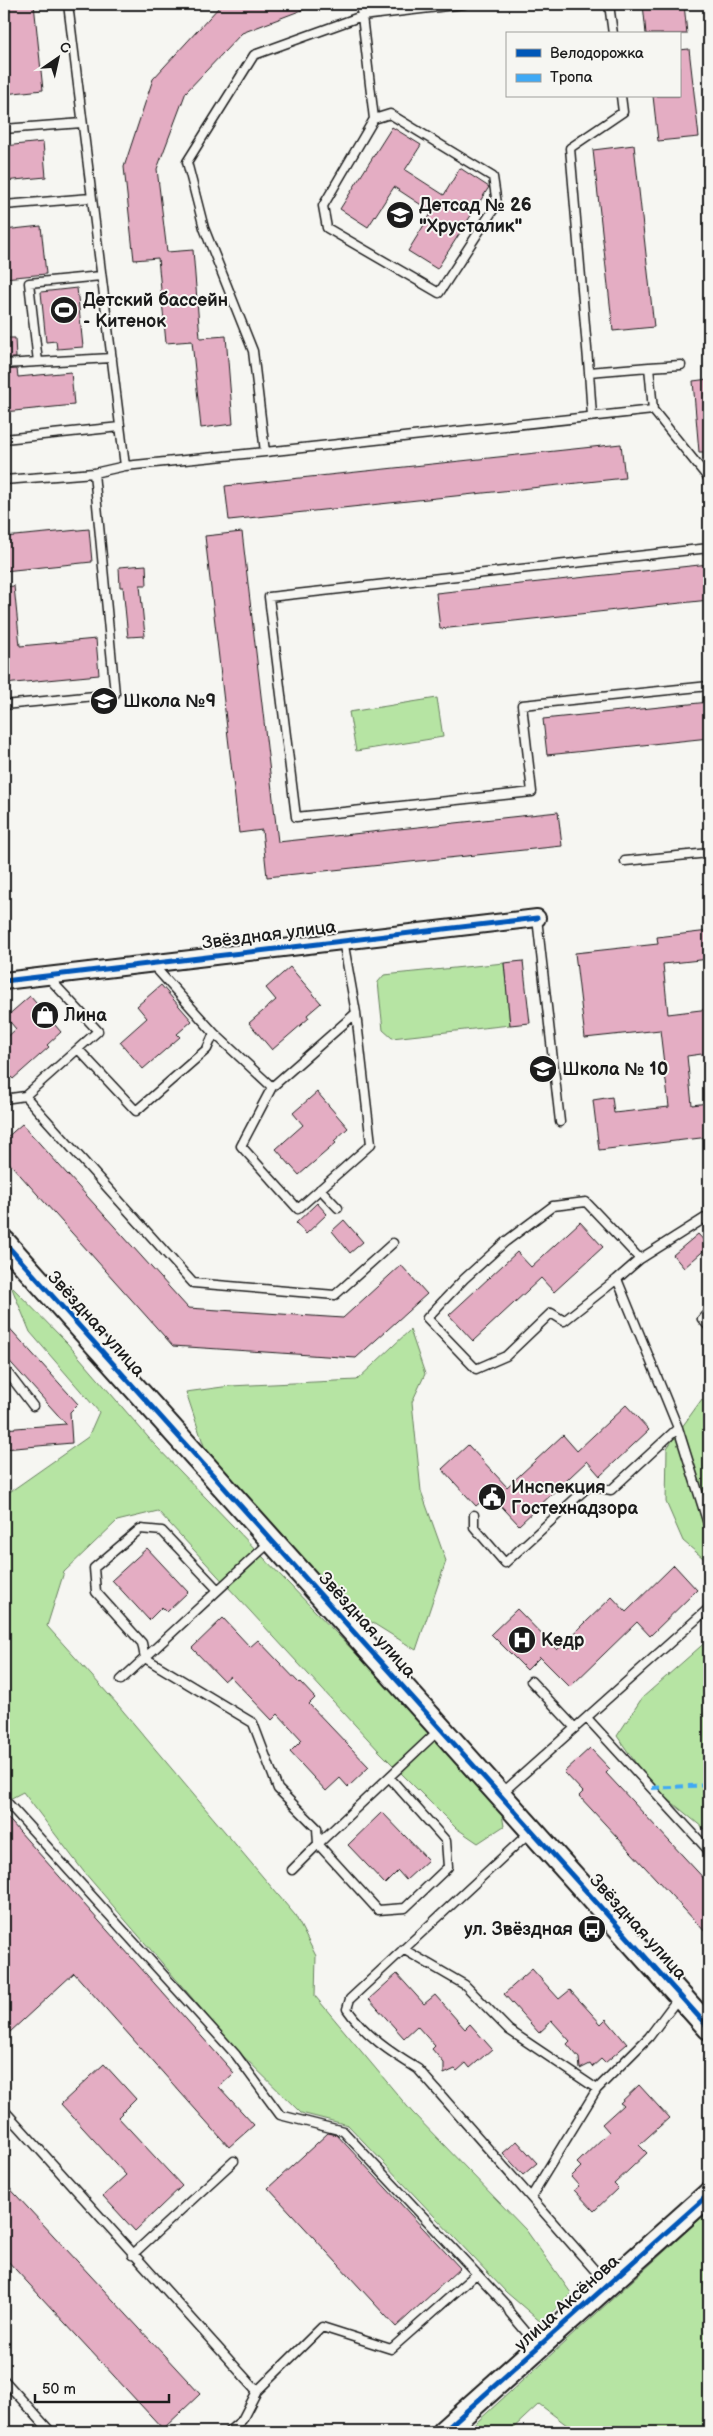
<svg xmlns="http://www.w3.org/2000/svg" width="713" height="2436" viewBox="0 0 713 2436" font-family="'Balsamiq Sans',sans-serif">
<rect width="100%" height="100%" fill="#f6f6f2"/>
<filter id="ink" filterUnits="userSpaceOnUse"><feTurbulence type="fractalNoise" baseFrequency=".02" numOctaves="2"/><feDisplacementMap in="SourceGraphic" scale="10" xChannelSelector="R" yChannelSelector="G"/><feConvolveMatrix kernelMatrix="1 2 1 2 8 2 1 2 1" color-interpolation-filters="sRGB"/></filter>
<g filter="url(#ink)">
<!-- green -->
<path fill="#b6e4a3" stroke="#698060" d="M437 698 443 737 356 751 349 712Z
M504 963 510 1025 392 1038 383 1030 378 982 384 975Z
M11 1286 67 1343 154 1444 500 1803 504 1826 478 1843 456 1828 379 1751 158 1511 117 1521 64 1572 47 1626 118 1705 295 1915 316 1956 315 1996 412 2112 526 2230 571 2293 542 2323 506 2292 348 2125 301 2113 235 2048 84 1872 23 1792 4 1802V1496L88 1437 99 1412 30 1332Z
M410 1330 425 1374 412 1402 421 1491 446 1561 416 1650 352 1610 208 1458 186 1392 230 1386 357 1380Z
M702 1399 709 1405V1563L683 1541 666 1502 667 1448Z
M709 1639V1833L651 1785 617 1736 642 1698Z
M709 2211V2432H576L539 2404 509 2432H466Z"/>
<!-- building -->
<path fill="#e4adc3" stroke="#1c1c1c" d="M4 4H34L43 90 4 94Z
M225 4 315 5 242 33 186 92 157 169 167 252 193 250 200 338 226 336 233 424 201 428 192 341 166 343 158 258 134 260 124 167 153 79 220 6Z
M643 4H684L687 34H646Z
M689 49 699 137 658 141 653 96H679V50Z
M392 127 421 145 405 170 444 195 460 168 489 187 437 269 408 251 432 212 394 187 368 227 340 209Z
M43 142 46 177 4 181V146Z
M634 145 654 327 613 331 593 150Z
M41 226 46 274 4 278V230Z
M77 288 83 347 57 349 56 341 46 342 41 292Z
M4 338H15L16 358H4Z
M17 369 18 377 71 372 74 405 4 412V370Z
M709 379V452H699L693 381Z
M621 444 625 478 229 520 225 486Z
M89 529 92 562 4 571V537Z
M242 532 278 842 558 812 562 846 267 877 262 830 239 833 205 536Z
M709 564V600L440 629 436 593Z
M146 565 147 585H140L145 636 128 637 123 587H120L119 567Z
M14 586 20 646 96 639 99 675 4 684V587Z
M709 702V738L547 755 543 719Z
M709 931V959L663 964 668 1014 709 1009V1053L687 1056 692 1105 708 1103 709 1137 599 1150 593 1100 612 1097 614 1113 669 1107 660 1030 585 1038 575 953 658 944 657 937Z
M523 961 530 1023 510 1025 504 963Z
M290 967 321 1003 307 1015 309 1018 272 1050 249 1023 276 1000 266 988Z
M161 985 192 1021 177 1034 180 1037 143 1069 120 1042 147 1018 137 1006Z
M30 996 61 1032 47 1045 49 1047 13 1079 4 1069V1040L16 1029 6 1017Z
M317 1092 348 1128 334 1141 336 1143 299 1175 276 1149 303 1125 293 1113Z
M22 1124 188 1308 343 1318 401 1265 427 1294 356 1358 173 1346 4 1157V1140Z
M317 1203 327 1214 306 1234 296 1223Z
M344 1220 363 1242 350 1253 332 1231Z
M580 1222 603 1247 554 1292 541 1278 473 1341 449 1315 517 1252 531 1267Z
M698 1234 709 1246 684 1268 673 1255Z
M4 1322 78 1404 70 1412 72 1443 4 1449V1429L66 1424 4 1355Z
M626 1405 649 1430 600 1476 587 1461 519 1525 490 1494 476 1506 442 1469 468 1445 507 1487 563 1435 577 1451Z
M147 1548 188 1592 167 1612 162 1607 149 1620 112 1580Z
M674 1565 697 1590 650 1636 637 1622 570 1687 540 1657 527 1670 491 1634 517 1609 557 1650 612 1597 626 1612Z
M223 1618 250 1647 258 1640 299 1683 300 1682 315 1698 309 1704 369 1767 348 1787 340 1778 326 1791 290 1752 302 1740 278 1714 272 1720 230 1676 224 1681 192 1648Z
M590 1748 610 1769 606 1773 709 1884V1936L579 1796 583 1792 564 1772Z
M382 1812 428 1860 406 1880 398 1871 385 1884 348 1845Z
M4 1814 234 2073 219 2087 254 2125 229 2147 74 1973 10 2032 4 2024Z
M532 1969 559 1999 570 1990 601 2024 606 2019 627 2044 605 2063 601 2059 592 2067 590 2064 580 2069 579 2058 567 2044 570 2041 552 2021 539 2033 504 1994Z
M397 1974 424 2004 435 1995 465 2029 470 2024 492 2049 470 2068 466 2063 457 2071 455 2069 444 2074V2063L432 2049 435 2046 417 2026 404 2038 369 1999Z
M104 2064 136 2099 118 2117 182 2186 135 2231 103 2196 126 2175 61 2104Z
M639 2085 669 2118 639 2145 647 2153 614 2184 618 2188 594 2211 574 2190 579 2186 571 2177 581 2167 577 2163 609 2132 602 2124 623 2105 620 2103Z
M328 2133 337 2135 460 2268 396 2327 268 2188Z
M517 2141 537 2163 523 2175 503 2153Z
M4 2182 200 2394 163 2429 4 2257Z"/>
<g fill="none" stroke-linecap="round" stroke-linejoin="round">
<defs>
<path id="lane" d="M68 4 125 466 265 452 253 351 204 228 187 162 254 55 362 16 360 4
M609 4 613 34
M621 96 623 112 570 148 589 372 649 367 653 410 709 479
M374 119 390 114 493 177 497 204 439 293 327 228 323 206 374 119 362 16 464 4
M4 129 82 123
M4 205 91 198
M38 362 112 358
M4 364 38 362 29 283 101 276
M649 367 681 365
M589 372 592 416
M4 439 120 427
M265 452 653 410
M4 480 94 473 125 466
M709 548 269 597 296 817 532 792 522 705 709 686
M4 705 115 694 94 473
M625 861 709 853
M537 918 560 1122
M214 1033 272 1087 241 1146 298 1209 371 1144 356 1013 343 940
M78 1049 136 1111 207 1049 214 1033 153 965
M272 1087 356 1013
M25 1096 193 1283 335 1295 393 1243
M4 1099 25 1096 98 1031 48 977
M320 1189 338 1208
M709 1223 705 1218 640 1259 617 1279 678 1428 709 1527
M617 1279 564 1321 551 1313 506 1356 476 1369 427 1318 464 1279 505 1242 553 1206 586 1202 640 1259
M709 1311 702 1319 709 1327
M4 1368 33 1406
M474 1515V1527L505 1563 589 1486 611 1490 678 1428
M218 1590 162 1531 140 1529 94 1568 96 1592 142 1643 145 1658 253 1723 278 1789 317 1828 318 1844 438 1731
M121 1680 270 1542
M531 1681 575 1728
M587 1718 709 1851
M501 1794 709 1608
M4 1801 5 1800 236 2055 280 2115 343 2131 506 2305 510 2313 537 2345
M531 1831 350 1999 347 2009C366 2036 390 2052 418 2069L606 2283
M292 1870 318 1844 378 1910 405 1908 448 1867 446 1841 389 1777
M403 1949 465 1985 509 2030 597 2089 649 2037 679 1997
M4 2110 257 2391 242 2420 228 2432
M531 2197 597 2089
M132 2255 234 2161
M4 2380 51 2432
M257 2391 322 2327 391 2349 476 2274"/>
<path id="street" d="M4 981 537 918"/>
<path id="secondary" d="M4 1242 709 2028
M443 2432 709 2194"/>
</defs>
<!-- lane casing -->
<use href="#lane" stroke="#1c1c1c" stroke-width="11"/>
<!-- street casing -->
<use href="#street" stroke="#1c1c1c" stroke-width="20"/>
<!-- secondary casing -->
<use href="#secondary" stroke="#1c1c1c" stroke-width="26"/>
<!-- lane -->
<use href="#lane" stroke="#f6f6f2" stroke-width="8"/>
<!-- street -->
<use href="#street" stroke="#f6f6f2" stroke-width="16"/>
<!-- secondary -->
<use href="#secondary" stroke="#f6f6f2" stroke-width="22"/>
<!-- quiet -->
<path stroke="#3fa9f5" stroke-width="4" stroke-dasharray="8 4" stroke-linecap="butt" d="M652 1788 709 1785"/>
<defs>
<path id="cycleway" d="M4 981 537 918
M4 1242 709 2028
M443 2432 709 2194"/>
</defs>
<!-- cycleway casing -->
<use href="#cycleway" stroke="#f6f6f2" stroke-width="8"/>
<!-- cycleway -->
<use href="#cycleway" stroke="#0057b8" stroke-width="5"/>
</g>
</g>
<!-- icons -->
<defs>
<symbol id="school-disc" viewBox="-11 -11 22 22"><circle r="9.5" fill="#1c1c1c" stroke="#f6f6f2"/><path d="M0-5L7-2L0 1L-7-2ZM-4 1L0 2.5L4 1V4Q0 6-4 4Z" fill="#fff"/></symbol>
<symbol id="stadium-disc" viewBox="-11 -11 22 22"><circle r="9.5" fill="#1c1c1c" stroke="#f6f6f2"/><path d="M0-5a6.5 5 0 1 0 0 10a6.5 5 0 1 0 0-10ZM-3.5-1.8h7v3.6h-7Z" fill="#fff"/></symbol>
<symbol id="shop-disc" viewBox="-11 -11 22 22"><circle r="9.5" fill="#1c1c1c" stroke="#f6f6f2"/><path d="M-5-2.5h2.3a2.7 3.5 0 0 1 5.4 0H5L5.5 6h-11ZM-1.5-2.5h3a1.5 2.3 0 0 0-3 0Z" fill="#fff"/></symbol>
<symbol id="civic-disc" viewBox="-11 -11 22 22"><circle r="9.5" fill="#1c1c1c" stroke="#f6f6f2"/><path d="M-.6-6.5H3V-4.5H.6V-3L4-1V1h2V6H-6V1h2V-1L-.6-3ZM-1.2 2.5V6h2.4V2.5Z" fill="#fff"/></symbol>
<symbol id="hospital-disc" viewBox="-11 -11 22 22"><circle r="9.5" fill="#1c1c1c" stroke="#f6f6f2"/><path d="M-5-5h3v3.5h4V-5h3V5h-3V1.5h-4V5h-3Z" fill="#fff"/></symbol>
<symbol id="bus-disc" viewBox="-11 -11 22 22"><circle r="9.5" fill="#1c1c1c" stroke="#f6f6f2"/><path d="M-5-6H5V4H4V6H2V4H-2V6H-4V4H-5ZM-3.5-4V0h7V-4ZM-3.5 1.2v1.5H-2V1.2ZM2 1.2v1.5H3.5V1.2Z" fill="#fff"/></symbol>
</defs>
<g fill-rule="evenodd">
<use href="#school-disc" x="384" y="199" width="32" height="32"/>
<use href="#stadium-disc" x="48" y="294" width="32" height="32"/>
<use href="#school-disc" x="88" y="685" width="32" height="32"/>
<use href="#shop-disc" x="29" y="999" width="32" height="32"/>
<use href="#school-disc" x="527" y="1053" width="32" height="32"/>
<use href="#civic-disc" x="476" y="1481" width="32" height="32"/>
<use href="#hospital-disc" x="506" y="1624" width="32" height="32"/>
<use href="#bus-disc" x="576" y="1913" width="32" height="32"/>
</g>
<g text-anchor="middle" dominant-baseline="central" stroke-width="4" stroke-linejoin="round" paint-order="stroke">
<!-- poi labels -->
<g font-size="18" font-weight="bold" fill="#1c1c1c" stroke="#f6f6f2" text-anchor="start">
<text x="419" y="205">Детсад № 26<tspan x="419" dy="21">"Хрусталик"</tspan></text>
<text x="83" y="300">Детский бассейн<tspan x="83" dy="21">- Китенок</tspan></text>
<text x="123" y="701">Школа №9</text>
<text x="64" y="1015">Лина</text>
<text x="562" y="1069">Школа № 10</text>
<text x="511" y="1487">Инспекция<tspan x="511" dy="21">Гостехнадзора</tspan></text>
<text x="541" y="1640">Кедр</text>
<text x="573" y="1929" text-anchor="end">ул. Звёздная</text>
</g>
<!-- street labels -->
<g font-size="18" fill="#1c1c1c" stroke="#f6f6f2">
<text transform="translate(269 935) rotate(-7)">Звёздная улица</text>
<text transform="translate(96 1324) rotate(48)">Звёздная улица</text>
<text transform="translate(367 1625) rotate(48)">Звёздная улица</text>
<text transform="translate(638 1927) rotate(48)">Звёздная улица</text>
<text transform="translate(567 2303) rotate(-42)">улица Аксёнова</text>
</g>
</g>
<!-- margin -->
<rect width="713" height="2436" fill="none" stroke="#f6f6f2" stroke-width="20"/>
<rect x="10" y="10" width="693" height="2416" fill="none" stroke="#1c1c1c" stroke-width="2" filter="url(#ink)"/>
<!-- legend -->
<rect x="506" y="32" width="175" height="65" fill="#f6f6f2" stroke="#9f9f9c"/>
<rect x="516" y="49" width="25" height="8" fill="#0057b8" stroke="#9f9f9c"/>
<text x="550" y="58" font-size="15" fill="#1c1c1c">Велодорожка</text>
<rect x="516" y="74" width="25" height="8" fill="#3fa9f5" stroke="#9f9f9c"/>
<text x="550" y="82" font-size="15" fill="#1c1c1c">Тропа</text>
<!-- north arrow -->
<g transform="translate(58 58) rotate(34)" stroke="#f6f6f2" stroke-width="4" paint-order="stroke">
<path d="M0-4L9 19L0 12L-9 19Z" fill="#1c1c1c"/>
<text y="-8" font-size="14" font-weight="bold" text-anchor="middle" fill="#1c1c1c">С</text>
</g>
<!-- scale -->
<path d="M35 2394v8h134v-8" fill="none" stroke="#1c1c1c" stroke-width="2.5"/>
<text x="42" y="2394" font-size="15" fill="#1c1c1c" stroke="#f6f6f2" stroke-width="4" paint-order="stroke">50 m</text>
</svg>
